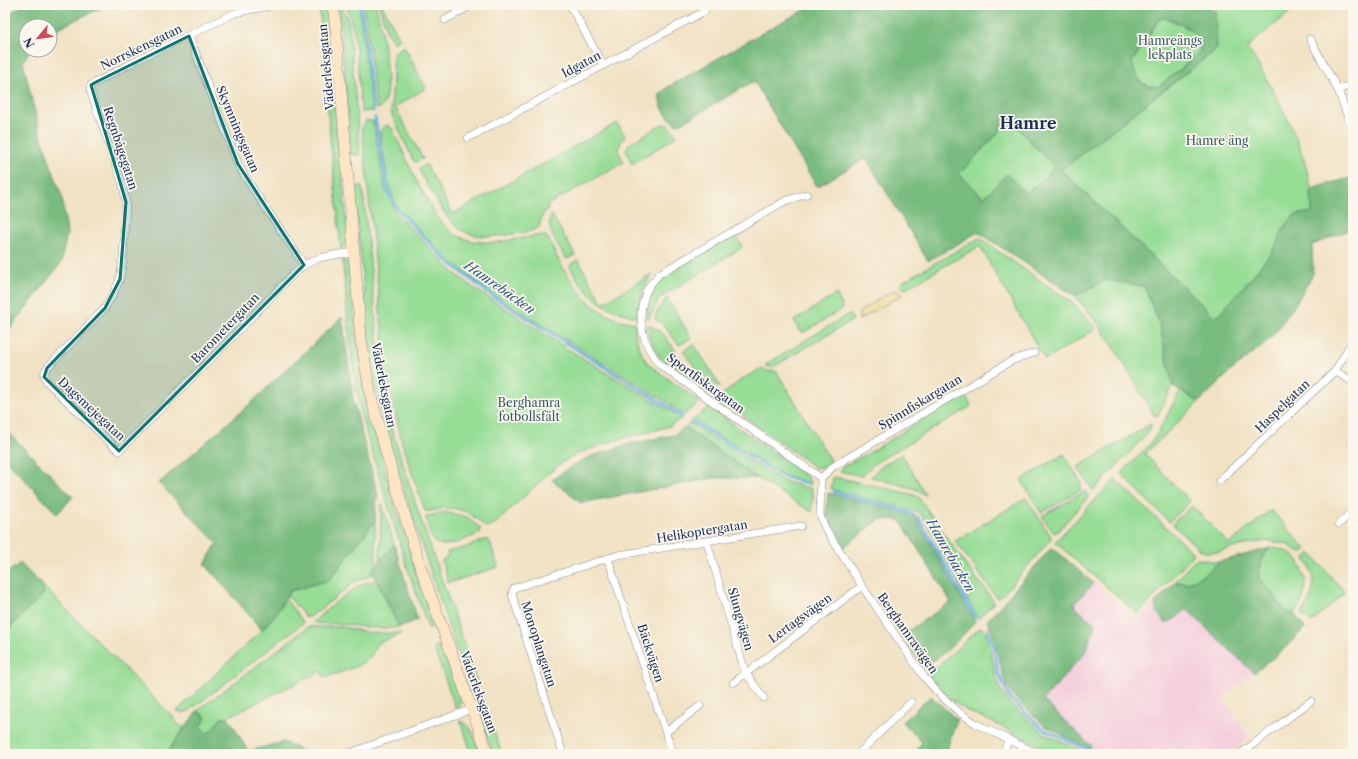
<svg xmlns="http://www.w3.org/2000/svg" width="1358" height="759" viewBox="0 0 1358 759" font-family="'Libre Caslon Text',serif">
<rect width="100%" height="100%" fill="#fbf7ec"/>
<filter id="ink" filterUnits="userSpaceOnUse"><feTurbulence type="fractalNoise" baseFrequency=".025" numOctaves="2"/><feDisplacementMap in="SourceGraphic" scale="8" xChannelSelector="R" yChannelSelector="G"/><feConvolveMatrix kernelMatrix="1 2 1 2 8 2 1 2 1" color-interpolation-filters="sRGB"/></filter>
<filter id="wash" filterUnits="userSpaceOnUse"><feTurbulence type="fractalNoise" baseFrequency=".012" numOctaves="4" result="noise"/><feDisplacementMap in="SourceGraphic" scale="16" xChannelSelector="R" yChannelSelector="G"/><feGaussianBlur stdDeviation="0.9" result="paint"/><feColorMatrix in="noise" values="0 0 0 0 0 0 0 0 0 0 0 0 0 0 0 0 0 1.4 0 .05"/><feComposite in="paint" operator="in"/></filter>
<g filter="url(#wash)">
<rect width="100%" height="100%" fill="#f1e2c4"/>
<!-- built -->
<path fill="#f4cfdd" d="M1052 547 1137 620 1171 587 1185 609 1254 673 1222 698 1250 737 1228 754H1098L1043 700 997 647 993 634 987 621Z"/>
<!-- green -->
<path fill="#97dd96" stroke="#59867a" d="M346 5H359L372 111 362 112 361 110C358 80 358 32 346 5Z
M364 5H376C379 20 399 107 376 109Z
M379 5H382L400 39 394 43 387 33Z
M1222 5H1293L1289 13 1247 47C1275 92 1301 136 1311 188 1312 196 1312 205 1312 212L1272 252 1242 289 1216 318 1061 170 1217 49 1215 11Z
M319 6C322 7 324 9 326 12 330 19 331 57 328 65H325Z
M339 9H342L345 12 349 24 360 152 358 156 351 154Z
M1167 18 1191 30 1200 40V51L1181 69 1158 87 1149 86 1140 82 1135 72 1132 62 1159 19Z
M404 46 426 88 395 107 423 159 416 162 413 160 392 115 391 108 393 78V53Z
M326 95H330L333 99 336 108 348 239 346 244 341 249Z
M1007 115 1034 146 1050 161 1053 167 1051 172 1028 192 984 198 959 174 1000 131 1003 118Z
M366 121H373L385 188 396 213 452 271 472 287 571 351 682 418 670 426 606 443 575 455 560 464 547 475 496 523 488 527 485 526C470 513 461 506 440 509 435 510 430 512 425 511L403 446 390 391 381 320 362 128Z
M617 123 625 136C617 148 617 150 624 162L547 205 548 209 544 211 539 227C530 233 519 233 507 235 465 240 454 231 434 196 429 187 422 178 419 169L426 164 453 214Z
M662 124 668 125 677 136 632 164 626 151 628 145Z
M387 125 392 128 416 180 438 219 455 235 472 241 493 243 542 235 547 237C562 268 580 304 614 318 620 321 628 321 635 323L636 338 642 354 648 364 700 402 685 414 627 377 494 295 445 257 396 206 388 182 380 132 382 128Z
M361 186 363 191 380 363 384 393 392 430 420 517 502 754H493L442 607 400 478 380 411 372 375 354 188Z
M552 215 575 255 567 259 565 257C558 245 544 228 552 215Z
M736 236 742 246 741 248 663 296 659 299 649 318H647L649 292 653 285 661 278 675 269 731 237Z
M979 238 1073 303 1096 329 1045 360 980 246 904 289 901 285 902 282Z
M343 260 347 262 349 267 352 277 355 327 364 391 390 490 427 605 431 627 430 629 429 630 405 561 362 419 356 387 350 342 343 266Z
M578 260 603 303 652 274 642 292 638 316 636 317C600 307 589 299 570 267L571 264Z
M1105 280 1144 286 1159 323 1173 386 1157 416H1155L1150 409C1128 369 1105 329 1075 296Z
M836 294 842 305 841 310 804 332 799 331 794 321Z
M667 298 691 338 679 345 663 324 655 319 657 311Z
M849 314 853 320 773 367H769L765 365Z
M649 325 653 327 662 333 673 347 681 361 693 371 713 392 711 393 659 357 649 337 647 327Z
M694 344 720 386H717L695 367 683 351Z
M760 369 768 371H776L832 463 823 467 816 468 720 399 721 396 741 380Z
M1180 391 1199 402 1145 454 1190 502 1169 522 1122 475V473L1150 444 1159 431Z
M961 396 966 397 971 405 970 407 875 463 862 476 839 471 842 467 867 454Z
M709 407 792 465 808 478 811 484 782 475 693 420Z
M690 423 783 481 811 489 813 496 812 512 757 478 685 427Z
M1151 424 1150 429 1145 436 1093 491 1078 467Z
M902 454 926 495 924 494 916 489 871 477C879 466 890 461 902 454Z
M1064 454 1081 483V489L1077 492 1041 513 1021 480Z
M835 477 915 495 919 498 967 566 993 600V604L978 619 926 521 919 512 831 489 833 478Z
M1115 479 1192 552V555L1189 559 1138 614 1055 542Z
M1085 491 1089 496 1058 531 1054 533 1042 516Z
M1026 498 1051 536 1050 540 1001 597 997 598 955 541Z
M382 504 394 544 380 561 381 508Z
M1192 506 1229 544 1271 510 1306 549 1302 552H1299L1287 544 1270 541 1252 543 1217 552H1205L1198 548 1172 524Z
M444 512 467 517 480 528V533L454 544 443 545 441 544 435 543 430 534 426 517Z
M375 521 376 566 372 571 373 574 355 582 310 617H306L287 595 290 591 329 580Z
M484 540H488L490 542 498 567 448 583 442 560 445 559 448 555 447 552 464 548Z
M1270 548C1275 549 1282 549 1286 551 1294 554 1298 560 1301 567 1310 585 1305 598 1294 614L1285 611 1273 594 1258 578 1263 556Z
M1310 553 1345 592 1311 623 1302 614C1303 608 1307 606 1309 601 1316 587 1314 571 1305 559L1307 556Z
M1197 559 1219 562 1205 574 1188 583 1175 582 1190 565Z
M376 580 399 627C379 631 358 625 338 624 330 623 320 625 313 622 331 607 353 584 376 580Z
M43 586 175 719V722L184 728 166 754H10L5 748V632L43 595Z
M285 599 302 620 303 623 190 710 183 713 177 711 262 630 277 612Z
M308 627H342L372 633H401V634L376 644C372 667 343 670 325 678L321 671 228 717C216 719 216 729 207 733L200 726 205 720V716L197 711Z
M981 627 986 632 989 641 995 673 1000 689 1011 704 1043 733 1089 754H1055L992 722 969 712 950 699 929 677V674Z
M437 645C445 655 458 684 460 697 461 702 459 705 456 709L434 648V647Z
M460 721C473 724 476 743 480 754H472Z"/>
<!-- forest -->
<path fill="#79bc7f" stroke="#4a766e" fill-rule="evenodd" d="M24 5H107L50 32V26H26V50H30L23 62 40 133 62 197 67 233 61 263 5 335V16Z
M815 5H1205L1215 11 1217 49 1061 170 1216 318 1242 289 1272 252 1286 224 1295 215 1312 212 1311 189 1353 177V228L1312 245 1313 274 1293 308 1271 338 1231 371 1199 402 1173 386 1159 323 1144 286 1105 280 1075 296 978 232 928 261 866 158 817 187 754 81 682 123 675 124C667 116 658 106 660 94L668 87 785 20ZM1164 18C1174 18 1194 30 1199 39 1201 42 1200 47 1200 51L1181 69 1158 87 1149 86 1140 82 1135 72 1132 62 1159 19ZM1007 115 1034 146 1050 161 1053 166 1051 172 1028 192H1025L1007 174 983 198 959 174 1000 131 1003 118Z
M342 317 353 398 362 435 378 495 376 501 375 521 329 580 290 591 277 612 262 630 205 564 217 543 159 483 250 404Z
M685 427 757 478H714L581 503 552 480 573 465 592 456 629 444 674 435Z
M5 429 73 497 57 514 5 459Z
M828 493 900 511 915 517 975 621C965 634 940 660 924 665L912 651 902 635 951 602 900 520 880 519 844 547 834 532 826 516Z
M394 544 417 618V620L399 627 372 571Z
M1052 547 1093 583 1075 603V608L1096 624 1084 654 1043 700 1091 746 1089 749 1044 725 1013 696 1004 679 993 634 987 621Z
M1270 548 1263 556 1258 578 1273 594 1285 611 1294 614 1305 628 1284 649 1254 673 1186 609 1175 619 1165 623C1160 617 1156 611 1155 603L1175 582 1188 583 1205 574 1219 562Z
M20 563 43 586V595L5 632V575Z
M931 696 957 720 945 754H914L922 742 902 722Z
M197 711 205 716V720L200 726 207 733 210 732 221 718 228 717 248 751 284 742 304 752V754H166Z"/>
<!-- sand -->
<path fill="#eeda9e" stroke="#84847e" d="M892 291H897L902 295 859 320V315L860 311Z"/>
<g fill="none" stroke-linecap="round" stroke-linejoin="round">
<!-- stream -->
<path stroke="#65b5e0" stroke-width="3" d="M361 5 373 111
M375 118 387 187 395 207 444 258 492 296 683 416
M691 421 782 476 808 484
M834 492 909 512 918 517 975 617
M988 630 994 647 998 673 1010 698 1043 729 1089 750"/>
</g>
</g>
<g filter="url(#ink)">
<g fill="none" stroke-linecap="round" stroke-linejoin="round">
<defs>
<path id="street" d="M273 5 235 13 139 59 91 85 90 90 123 185 126 202 123 259 120 279 113 295 105 308 47 368C43 373 44 376 47 382L119 451 250 319 290 277 304 265 319 258 339 254 355 253
M570 5 603 65
M445 20 472 5
M189 36 238 164 245 177 304 265
M1310 39 1338 90 1353 131
M1338 90 1353 84
M468 138 705 11
M807 194 785 201 659 274C654 280 647 287 645 295 636 320 643 345 660 365L821 478
M1335 371 1353 382
M821 478 820 515 825 528 862 586 924 677 941 696 959 712 976 724 1038 754
M821 478 834 466 1013 360 1034 353
M1219 481 1335 371 1353 340
M1339 524 1353 510
M707 542 745 672 764 698
M608 559 673 754
M733 683 862 586
M666 732 700 706
M347 754 472 709
M563 754 512 594 514 588 618 555 801 526
M858 754 911 702
M1003 754 1008 740
M1240 754 1311 701"/>
<path id="secondary" d="M333 5 336 30 361 339 371 397 383 441 419 563 488 754"/>
</defs>
<!-- street casing -->
<use href="#street" stroke="#868891" stroke-width="8"/>
<!-- secondary casing -->
<use href="#secondary" stroke="#868891" stroke-width="12"/>
<!-- street -->
<use href="#street" stroke="#fff" stroke-width="7"/>
<!-- secondary -->
<use href="#secondary" stroke="#fde5c5" stroke-width="11"/>
</g>
</g>
<!-- marked area -->
<path fill="#0f766e" fill-opacity="0.2" stroke="#0f766e" stroke-width="3" stroke-linejoin="round" d="M189 36 238 164 304 265 119 451 44 377 47 368 105 308 120 279 126 202 91 85 96 82Z"/>
<g text-anchor="middle" dominant-baseline="central" stroke-width="3.5" stroke-linejoin="round" paint-order="stroke">
<!-- park labels -->
<g font-size="12" fill="#3a5a6c" stroke="#fbf7ec">
<text x="1170" y="40">Hamreängs<tspan x="1170" dy="14">lekplats</tspan></text>
<text x="1217" y="140">Hamre äng</text>
<text x="529" y="402">Berghamra<tspan x="529" dy="14">fotbollsfält</tspan></text>
</g>
<!-- street labels -->
<g font-size="12" fill="#1b2f5e" stroke="#fbf7ec">
<text transform="translate(141 47) rotate(-26)">Norrskensgatan</text>
<text transform="translate(581 64) rotate(-28)">Idgatan</text>
<text transform="translate(326 67) rotate(-95)">Väderleksgatan</text>
<text transform="translate(238 129) rotate(67)">Skymningsgatan</text>
<text transform="translate(121 148) rotate(72)">Regnbågegatan</text>
<text transform="translate(225 328) rotate(-46)">Barometergatan</text>
<text transform="translate(706 383) rotate(36)">Sportfiskargatan</text>
<text transform="translate(384 385) rotate(79)">Väderleksgatan</text>
<text transform="translate(920 402) rotate(-31)">Spinnfiskargatan</text>
<text transform="translate(1282 406) rotate(-44)">Haspelgatan</text>
<text transform="translate(92 409) rotate(43)">Dagsmejegatan</text>
<text transform="translate(702 531) rotate(-9)">Helikoptergatan</text>
<text transform="translate(800 618) rotate(-36)">Lertagsvägen</text>
<text transform="translate(741 619) rotate(74)">Slungvägen</text>
<text transform="translate(908 633) rotate(55)">Berghamravägen</text>
<text transform="translate(539 644) rotate(72)">Monoplangatan</text>
<text transform="translate(651 653) rotate(72)">Bäckvägen</text>
<text transform="translate(479 692) rotate(70)">Väderleksgatan</text>
</g>
<!-- water labels -->
<g font-size="13" font-style="italic" fill="#315785" stroke="#fbf7ec">
<text transform="translate(500 287) rotate(35)">Hamrebäcken</text>
<text transform="translate(951 555) rotate(60)">Hamrebäcken</text>
</g>
<!-- district labels -->
<g font-size="16" font-weight="bold" fill="#1b2f5e" stroke="#fbf7ec">
<text x="1028" y="123">Hamre</text>
</g>
</g>
<!-- margin -->
<rect width="1358" height="759" fill="none" stroke="#fbf7ec" stroke-width="20"/>
<!-- north arrow -->
<g transform="translate(38 38) rotate(241)"><circle r="19" fill="#fbf7ec" stroke="#a1a7b3"/>
<path d="M0-3L7 15L0 10L-7 15Z" fill="#d1495b"/>
<text y="-6" font-size="11" font-weight="bold" text-anchor="middle" fill="#1b2f5e">N</text>
</g>
</svg>
